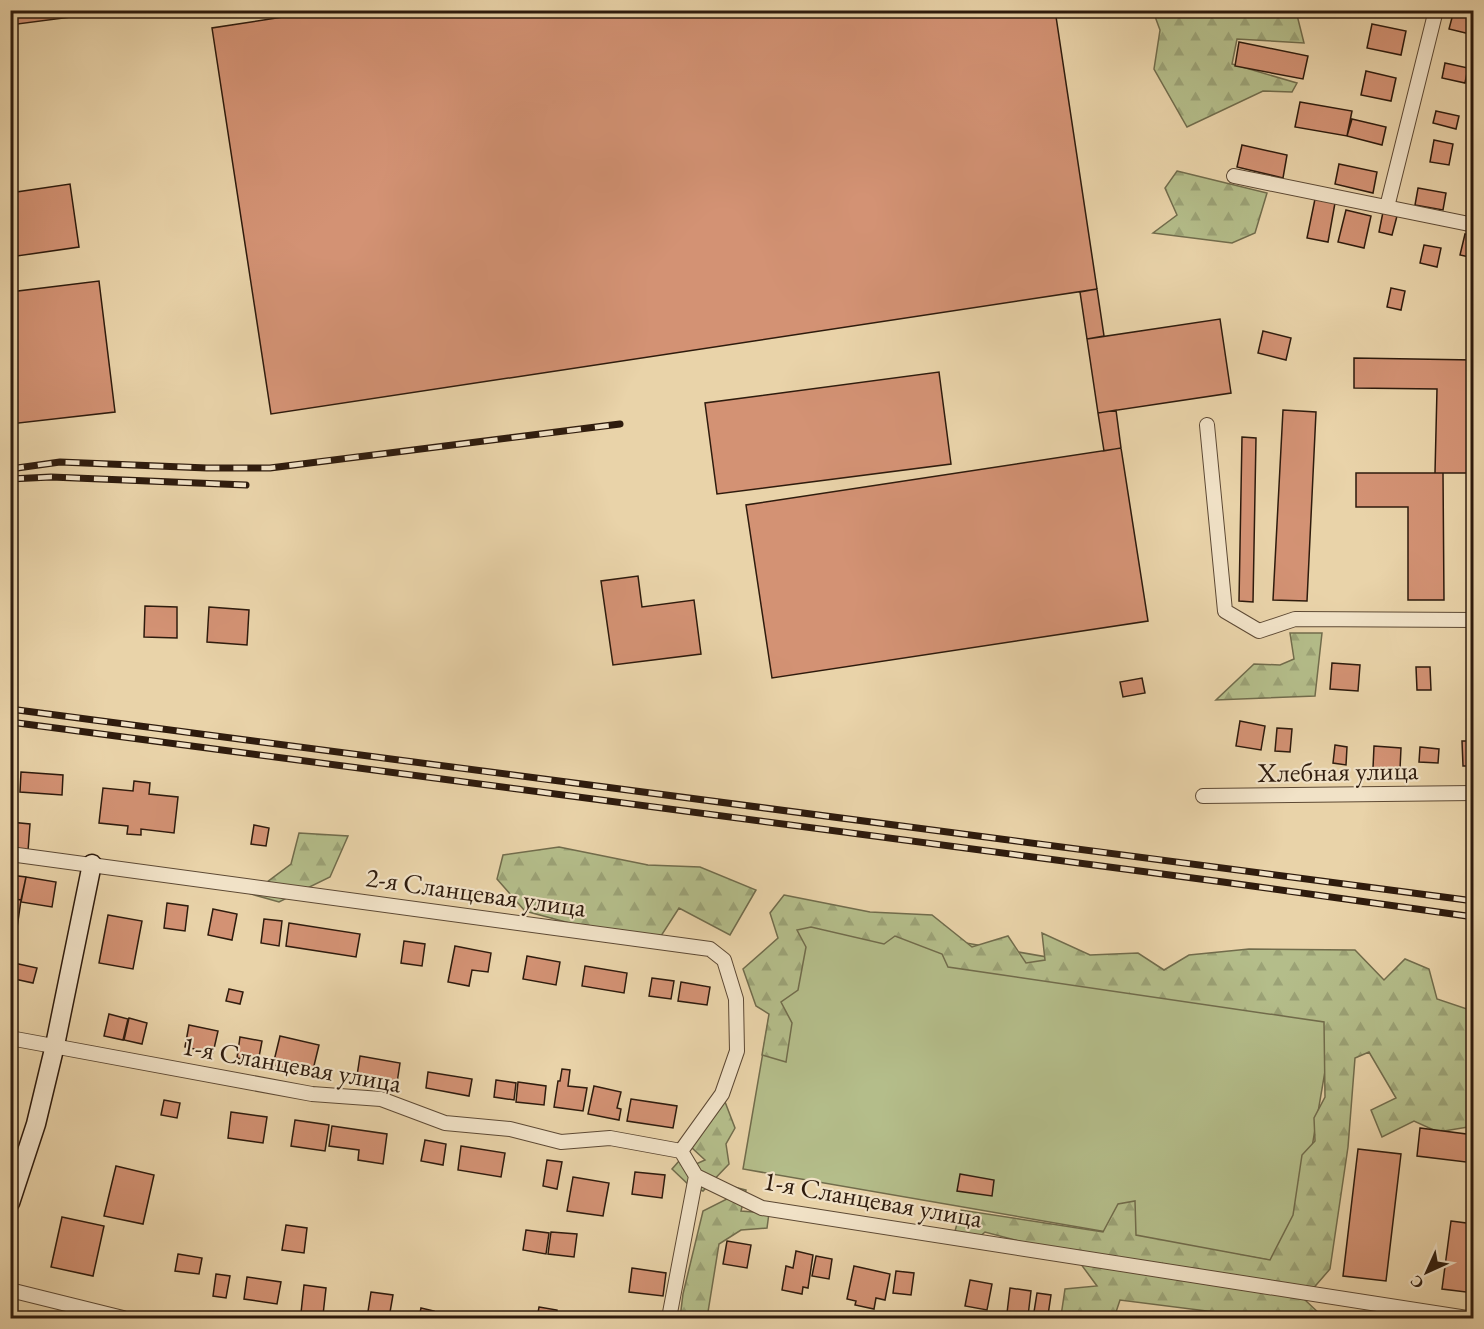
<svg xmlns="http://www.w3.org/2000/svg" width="1484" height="1329" viewBox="0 0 1484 1329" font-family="'EB Garamond',serif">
<defs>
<pattern id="forest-firs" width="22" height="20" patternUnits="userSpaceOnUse" patternTransform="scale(1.5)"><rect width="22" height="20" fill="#b4bd8a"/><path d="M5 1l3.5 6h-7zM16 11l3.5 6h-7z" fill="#9ba276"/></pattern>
</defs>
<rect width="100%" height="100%" fill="#e9d3a9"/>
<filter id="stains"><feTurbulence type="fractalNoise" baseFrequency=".00333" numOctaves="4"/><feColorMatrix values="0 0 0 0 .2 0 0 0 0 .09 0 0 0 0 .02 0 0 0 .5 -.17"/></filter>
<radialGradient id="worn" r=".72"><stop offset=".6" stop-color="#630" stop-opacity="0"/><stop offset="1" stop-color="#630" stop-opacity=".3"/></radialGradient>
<!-- green -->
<path fill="#b4bd8a" stroke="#716c4c" stroke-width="1.5" d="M787 912 1336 1007 1292 1264 743 1169Z"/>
<!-- forest -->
<path fill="url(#forest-firs)" stroke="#716c4c" stroke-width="1.5" d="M1153 11H1296L1304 43 1237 39 1232 64 1297 83 1292 92 1263 91 1187 127 1154 69 1160 30Z
M1177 171 1267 193 1255 233 1232 243 1153 233 1177 215 1165 188Z
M1290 633H1322L1315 696 1216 700 1254 664 1280 665 1294 659Z
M299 833 348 836 330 877 279 902 251 894 291 864Z
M559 847 648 865 700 867 756 890 730 935 679 908 661 936 588 928 525 911 497 879 503 855Z
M784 895 870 912 932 915 972 947 1008 936 1026 963 1045 960 1042 933 1090 955 1138 953 1164 970 1189 955 1249 949 1355 950 1384 980 1405 959 1429 969 1437 999 1473 1011V1128L1468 1127 1438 1132 1414 1121 1382 1137 1371 1110 1396 1098 1369 1052 1355 1058 1348 1147 1330 1269 1304 1299 1322 1316V1318H1262L1120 1300 1114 1318H1078L1061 1316 1065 1289 1097 1286 1075 1256 985 1232 970 1245 955 1231 961 1210 1103 1232 1118 1204 1135 1201 1136 1235 1270 1260 1293 1215 1302 1155 1315 1141 1314 1118 1325 1097 1324 1022 948 967 942 954 895 936 884 944 811 927 797 930 806 947 798 990 781 1002 792 1023 786 1062 762 1055 769 1014 756 1006 743 969 778 938 770 913Z
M722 1094 735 1128 726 1144 729 1164 703 1191 690 1186 672 1169 680 1160 694 1165 705 1160 690 1146Z
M734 1187 746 1190 741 1211 769 1213 767 1228 741 1230 719 1244 707 1318H680L683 1294 703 1211 727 1199Z"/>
<!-- building -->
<path fill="#d39274" stroke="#2e1b0d" stroke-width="1.5" d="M10 10H125L10 25Z
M328 10H1055L1097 289 271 414 212 28Z
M1454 10H1474V35L1449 29Z
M1372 24 1406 31 1401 55 1367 48Z
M1239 42 1308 56 1303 79 1235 66Z
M1445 63 1468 68 1465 83 1442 78Z
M1366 71 1396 78 1391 101 1361 95Z
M1300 102 1352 111 1347 136 1295 127Z
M1436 111 1459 116 1456 129 1433 123Z
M1352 119 1386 127 1382 145 1347 136Z
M1434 140 1453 144 1449 165 1430 162Z
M1242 145 1287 155 1283 178 1237 167Z
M1339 164 1377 172 1373 193 1335 184Z
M70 184 79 247 10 257V193Z
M1418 188 1446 193 1443 210 1415 205Z
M1315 199 1335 203 1328 242 1307 238Z
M1346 210 1371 216 1364 248 1338 242Z
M1383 212 1397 216 1392 235 1379 232Z
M1465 234 1474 236V258L1460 255Z
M1424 245 1441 248 1437 267 1420 263Z
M99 281 115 412 10 424V292Z
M1391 288 1405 291 1401 310 1387 307Z
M1097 289 1104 336 1087 339 1080 292Z
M1220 319 1231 393 1098 413 1087 339Z
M1263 331 1291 338 1286 360 1258 353Z
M1354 358 1474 360 1473 473H1435L1437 389 1354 388Z
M939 372 951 464 717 494 705 403Z
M1116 410 1121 448 1104 451 1098 413Z
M1283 410 1316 412 1307 601 1273 600Z
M1242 437 1256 438 1253 602 1239 601Z
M1121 448 1148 621 772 678 746 505Z
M1356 473H1443L1444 600H1408V507H1356Z
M638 576 642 607 694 600 701 654 613 665 601 581Z
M145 606 177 607V638L144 637Z
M209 607 249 610 247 645 207 642Z
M1332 663 1360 665 1358 691 1330 689Z
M1416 667H1430L1431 690H1417Z
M1142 678 1145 693 1123 697 1120 682Z
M1240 721 1265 726 1261 750 1236 746Z
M1277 728 1292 729 1290 752 1275 751Z
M1462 741H1474V766H1463Z
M1335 745 1347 747 1346 765 1333 763Z
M1374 746 1401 748 1400 769 1373 768Z
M1420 747 1439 749 1438 763 1419 762Z
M21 772 63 775 62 795 20 792Z
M134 781 150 783 149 794 178 797 174 833 141 829V835L127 834 128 826 99 823 103 788 133 791Z
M10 822 30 824 28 851 10 850Z
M254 825 269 828 266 846 251 844Z
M10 875 26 877 21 900 10 898Z
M26 877 56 882 52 907 21 902Z
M10 898 21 900 17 928 10 927Z
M167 903 188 906 185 931 164 928Z
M213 909 237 914 232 940 208 935Z
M108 915 142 921 133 969 99 963Z
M264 919 282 921 279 946 261 943Z
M289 923 360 934 356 957 286 946Z
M404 941 425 944 422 966 401 963Z
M455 946 491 953 488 972 472 970 469 986 448 982Z
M527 956 560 962 556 985 523 979Z
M14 963 37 968 33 983 10 978Z
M585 966 627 973 624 993 582 986Z
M652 978 674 981 671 999 649 996Z
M681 982 710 987 707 1005 678 1001Z
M229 989 243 992 240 1004 226 1001Z
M109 1014 128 1019 123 1040 104 1036Z
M129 1018 147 1023 142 1044 124 1040Z
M189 1025 218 1031 213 1053 185 1047Z
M280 1036 319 1045 312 1074 273 1065Z
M240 1037 262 1041 258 1062 237 1058Z
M360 1056 400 1063 397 1083 357 1076Z
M562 1069 570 1070 568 1086 587 1088 583 1111 554 1107 558 1081H560Z
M428 1072 472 1079 469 1096 426 1088Z
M496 1080 516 1083 514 1100 494 1097Z
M518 1082 546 1086 544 1105 516 1102Z
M594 1086 621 1092 617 1108 621 1109 619 1120 588 1114Z
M631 1099 677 1106 673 1128 627 1121Z
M164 1100 180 1103 177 1118 161 1115Z
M231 1112 267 1117 263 1143 228 1138Z
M295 1120 329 1125 325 1151 291 1146Z
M332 1126 387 1134 383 1164 358 1160 359 1150 329 1146Z
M1420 1128 1474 1135V1163L1417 1156Z
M425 1140 446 1144 443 1165 421 1161Z
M461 1146 505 1153 501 1177 458 1170Z
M1358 1149 1401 1154 1386 1281 1343 1276Z
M547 1160 562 1162 557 1189 543 1186Z
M116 1166 154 1175 143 1224 104 1216Z
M635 1172 665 1175 662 1198 632 1194Z
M960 1174 994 1180 992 1196 957 1191Z
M573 1177 609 1183 603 1216 567 1211Z
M62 1217 104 1226 93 1276 51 1267Z
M1451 1221 1474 1224V1293L1442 1289Z
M286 1225 307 1228 304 1253 282 1250Z
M526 1230 549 1233 546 1254 523 1250Z
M551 1232 577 1234 574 1257 548 1254Z
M727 1241 751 1245 747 1268 723 1264Z
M796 1251 813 1255 808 1288 803 1287 802 1294 782 1290 786 1266 793 1268Z
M178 1254 202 1258 199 1274 175 1271Z
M816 1256 832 1259 829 1279 812 1276Z
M854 1266 890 1274 885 1300 876 1298 874 1309 855 1305 856 1301 847 1299Z
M632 1268 666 1273 663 1296 629 1292Z
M896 1271 914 1273 911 1295 893 1293Z
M216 1274 230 1276 226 1298 213 1296Z
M247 1277 281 1282 277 1304 244 1299Z
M970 1280 992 1284 987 1310 965 1306Z
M304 1285 326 1288 323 1315 301 1313Z
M1010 1288 1031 1291 1028 1316 1007 1313Z
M371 1292 393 1295 389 1318H367Z
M1037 1293 1051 1295 1048 1315 1034 1312Z
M539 1307 557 1310 556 1318H537Z
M421 1308 434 1311 432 1318H419Z"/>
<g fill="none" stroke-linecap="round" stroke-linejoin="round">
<defs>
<path id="street" d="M1234 176 1474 225
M1387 207 1436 10
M1207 425 1225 611 1259 631 1295 619 1474 620
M1203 796 1474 793
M10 854 710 949 724 960 736 999 737 1051 722 1094 681 1151
M10 1038 312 1094 381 1099 445 1123 510 1129 561 1142 610 1138 681 1151 696 1176 762 1208 1467 1318
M10 1290 123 1318
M669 1318 696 1176"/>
<path id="secondary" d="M10 1203 36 1124 55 1045 92 864"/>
</defs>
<!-- street casing -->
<use href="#street" stroke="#5d4934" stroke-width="16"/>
<!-- secondary casing -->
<use href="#secondary" stroke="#2e1b0d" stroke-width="21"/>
<!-- street -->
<use href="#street" stroke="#f1e2c7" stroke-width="14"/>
<!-- secondary -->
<use href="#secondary" stroke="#f1e2c7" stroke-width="18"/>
<defs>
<path id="rail" d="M10 469 60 462 207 468H270L620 424
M10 479 51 477 246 485
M10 709 1474 901
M10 722 1223 882 1474 917"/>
</defs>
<!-- rail casing -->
<use href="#rail" stroke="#2e1b0d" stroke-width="7"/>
<!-- rail -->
<use href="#rail" stroke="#f1e2c7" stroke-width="4.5" stroke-dasharray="14" stroke-linecap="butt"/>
</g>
<g text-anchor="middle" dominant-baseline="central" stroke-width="4.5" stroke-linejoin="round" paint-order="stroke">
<!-- street labels -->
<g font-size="27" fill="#2e1b0d" stroke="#f1e2c7">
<text transform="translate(1338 771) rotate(-1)">Хлебная улица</text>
<text transform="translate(476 892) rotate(8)">2-я Сланцевая улица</text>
<text transform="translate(292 1064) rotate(10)">1-я Сланцевая улица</text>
<text transform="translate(873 1199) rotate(10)">1-я Сланцевая улица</text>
</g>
</g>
<!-- margin -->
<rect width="1484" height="1329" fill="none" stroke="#e9d3a9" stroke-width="36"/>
<rect x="12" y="12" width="1460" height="1305" fill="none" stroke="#2e1b0d" stroke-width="3"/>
<rect x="18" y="18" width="1448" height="1293" fill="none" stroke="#2e1b0d" stroke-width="1.5"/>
<!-- north arrow -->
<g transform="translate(1427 1272) rotate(225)" stroke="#f1e2c7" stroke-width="4.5" paint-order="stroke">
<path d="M0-4.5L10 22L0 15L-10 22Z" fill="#2e1b0d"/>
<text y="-9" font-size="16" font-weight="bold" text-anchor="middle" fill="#2e1b0d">С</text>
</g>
<rect width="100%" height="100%" filter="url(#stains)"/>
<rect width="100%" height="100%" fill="url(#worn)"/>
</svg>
